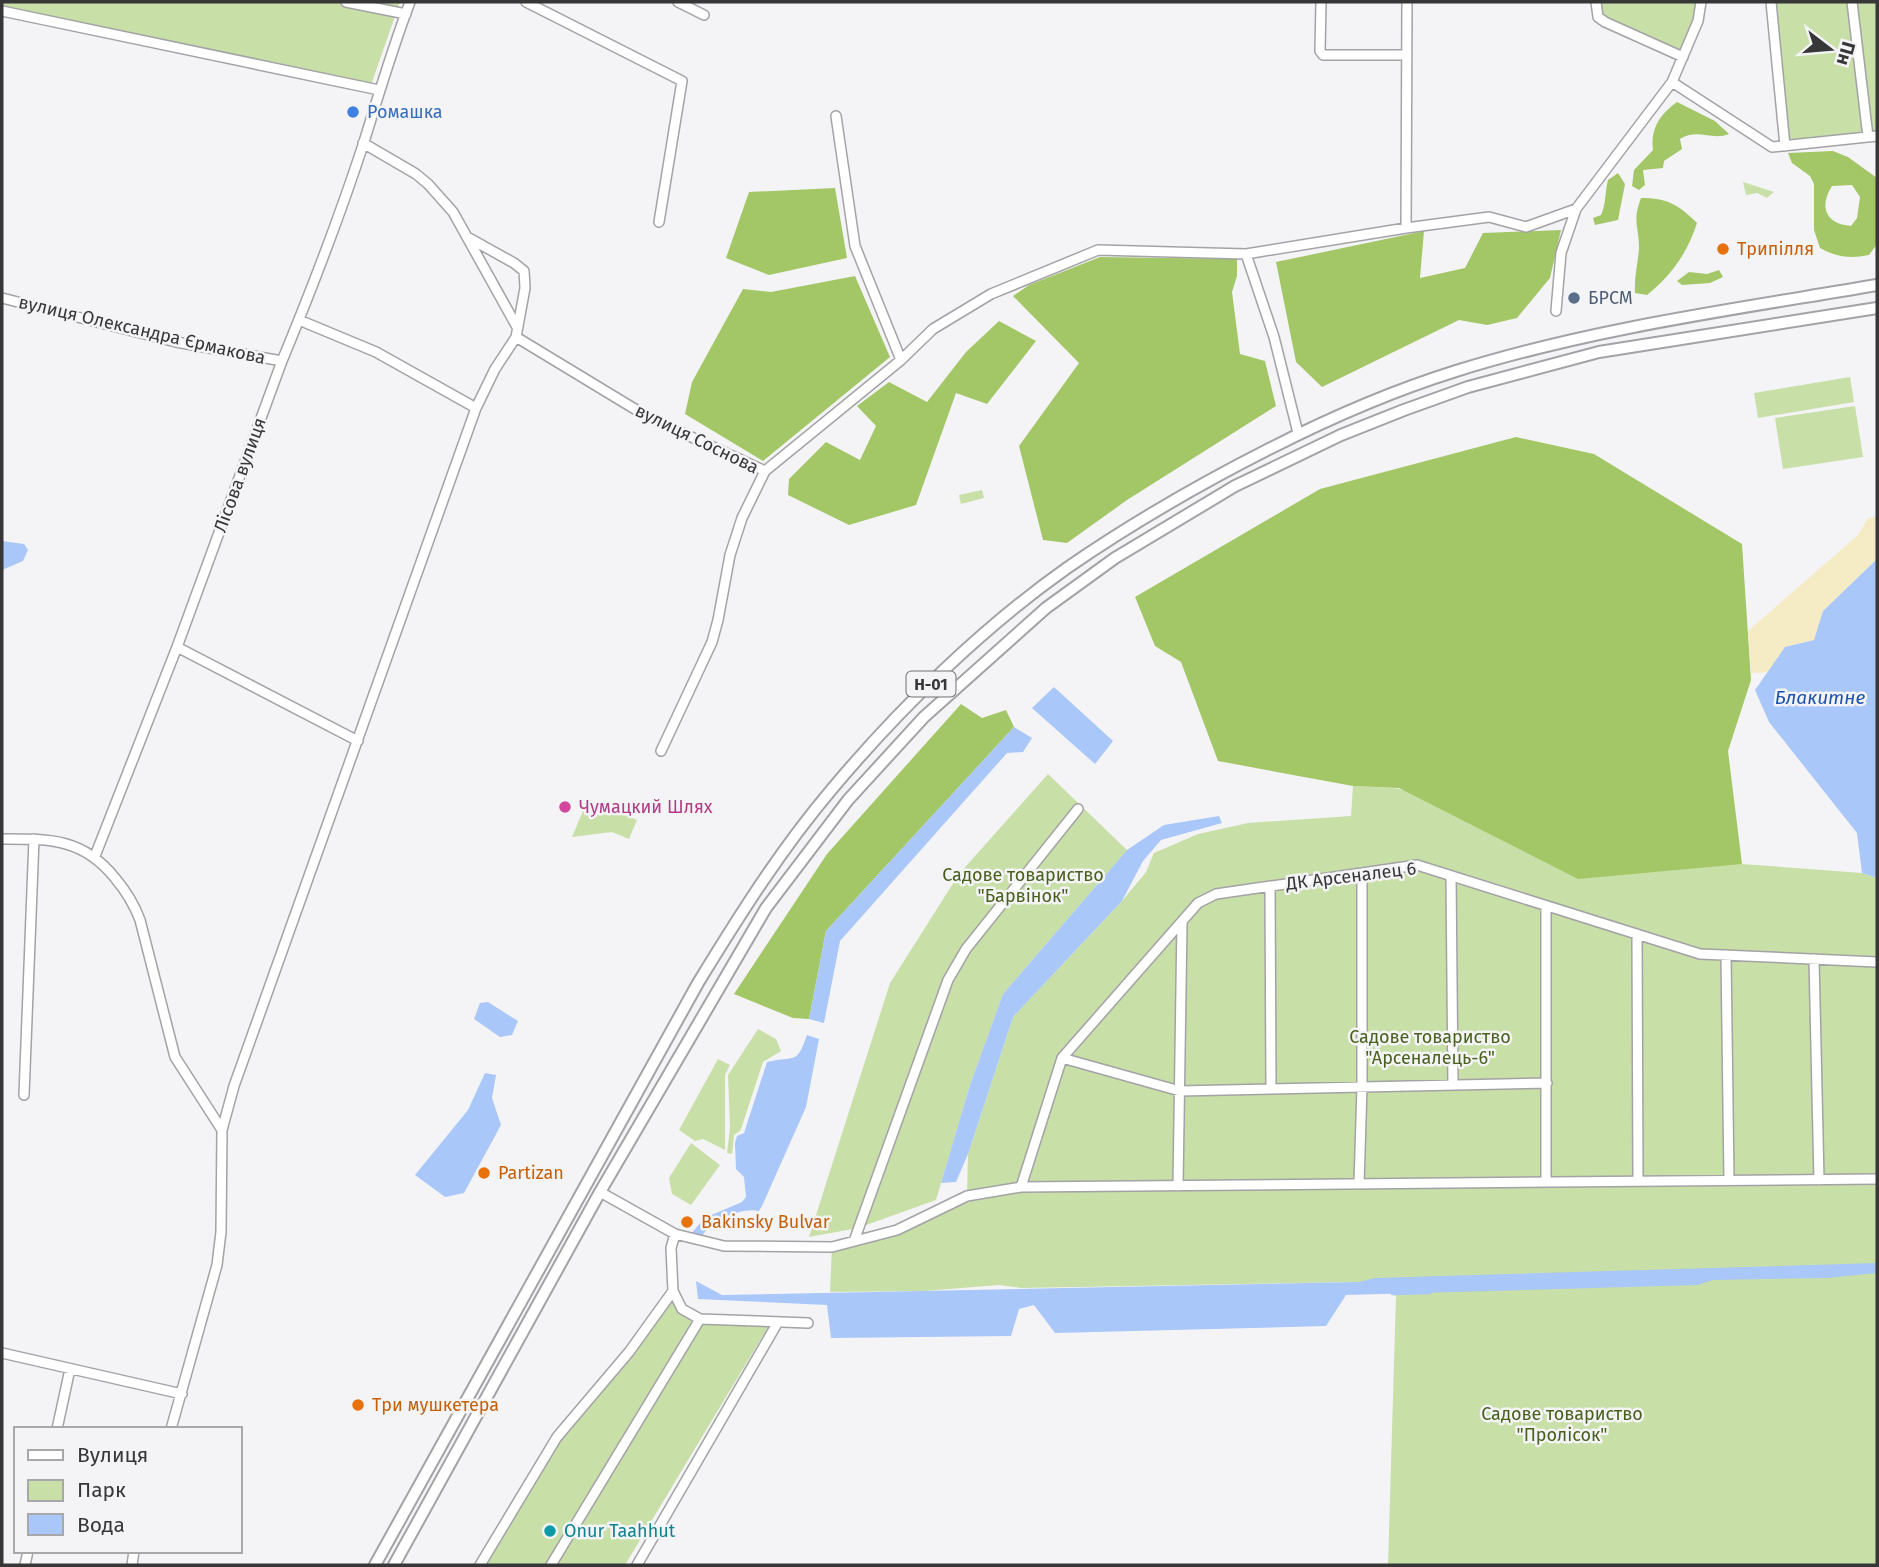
<svg xmlns="http://www.w3.org/2000/svg" width="1879" height="1567" viewBox="0 0 1879 1567" font-family="'Fira Sans',sans-serif">
<rect width="100%" height="100%" fill="#f4f4f7"/>
<!-- green -->
<path fill="#c8dfa7" d="M2 2H400L371 85 2 10Z
M1596 2H1701L1683 57 1605 22Z
M1770 2H1877V136L1785 146Z
M1743 182 1774 192 1767 198 1757 193 1746 195Z
M1850 377 1854 402 1758 418 1754 393Z
M1855 406 1863 457 1783 469 1775 418Z
M982 490 984 498 961 504 959 495Z
M1048 774 1127 850 1003 994 970 1085 936 1200 858 1228 809 1237 890 983 959 874Z
M1353 786 1394 788 1742 864 1862 873 1877 878V1565H1388L1396 1296 1359 1282 1021 1288 999 1285 924 1291 830 1292 832 1247 897 1230 967 1196 968 1154 1013 1017 1122 901 1146 872 1154 853 1198 834 1248 823 1351 816Z
M588 799 637 820 629 839 612 832 572 837Z
M758 1029 776 1039 781 1051 763 1062 742 1126 740 1131 734 1135 732 1154 727 1153 730 1128 728 1075Z
M718 1059 730 1065 725 1075V1150L703 1139 695 1141 679 1130Z
M691 1143 720 1165 691 1205 672 1194 669 1178Z
M668 1298 700 1319 771 1322 625 1565H478L557 1437Z"/>
<!-- forest -->
<path fill="#a3c767" fill-rule="evenodd" d="M1677 102 1715 121 1729 134C1712 141 1697 128 1680 139L1682 149 1664 161 1663 168 1643 170 1645 185 1639 190 1632 186 1634 170 1653 150C1650 129 1660 114 1677 102Z
M1833 151 1848 157 1877 178V244L1869 255C1850 259 1836 257 1820 248L1814 230V184L1810 176 1792 163 1788 153ZM1852 185 1860 197 1857 218 1851 226C1825 224 1819 206 1832 186Z
M1618 173 1625 184 1618 220 1595 225 1593 218 1601 215C1606 205 1605 191 1608 180Z
M835 188 847 258 769 275 726 258 749 192Z
M1641 198C1667 198 1678 204 1697 223 1688 252 1671 276 1647 295L1635 293C1634 277 1638 263 1639 248 1639 226 1632 222 1641 198Z
M1561 230 1550 278 1517 318 1487 325 1459 320 1322 387 1296 362 1276 262 1424 231 1420 278 1465 268 1483 233Z
M1100 257 1237 259V276L1232 292 1240 354 1265 361 1276 406 1127 500 1067 543 1043 540 1019 446 1079 363 1013 296 1029 285Z
M1719 270 1723 277 1710 283 1682 285 1677 281 1689 272 1707 274Z
M855 276 890 357 763 461 685 414 692 382 743 289 771 292Z
M999 321 1036 341 987 404 956 393 916 505 849 525 788 495 789 479 826 442 860 460 876 426 857 406 889 382 927 402 966 352Z
M1516 437 1594 454 1742 544 1751 680 1728 751 1742 864 1578 879 1399 788 1353 786 1218 761 1181 662 1155 646 1135 597 1320 489Z
M961 704 982 718 1006 710 1014 727 826 931 809 1019 793 1018 734 994 827 854Z"/>
<!-- sand -->
<path fill="#f5ebc5" d="M1877 517V559L1823 611 1814 640 1785 647 1768 672 1751 673 1748 631 1858 535 1868 518Z"/>
<!-- water -->
<path fill="#a9c7f9" d="M2 541 24 544 28 550 23 561 2 570Z
M1877 559V878L1862 873 1857 833 1769 722 1755 690 1785 647 1814 640 1823 611Z
M1054 687 1113 741 1095 764 1032 708Z
M1014 727 1032 738 1023 752 1007 753 840 941 824 1023 809 1019 826 931Z
M1219 816 1222 823 1161 840 1143 861 1122 901 1013 1017 968 1154 956 1182 941 1183 970 1085 1003 994 1127 850 1164 825Z
M488 1002 518 1021 512 1035 500 1037 474 1019 480 1003Z
M807 1035 819 1039 806 1107 762 1206 759 1211C740 1207 712 1221 702 1236L692 1233 700 1223 709 1216 742 1202 746 1197 744 1177 736 1169 735 1143 737 1136 744 1133 767 1062C796 1055 796 1066 807 1035Z
M485 1073 496 1075 492 1098 501 1125 464 1193 445 1197 415 1175 468 1110Z
M1877 1263V1273L1827 1278 1713 1280 1698 1285 1346 1295 1326 1326 1055 1333 1034 1305 1019 1309 1011 1336 831 1338 827 1305 698 1299 696 1281 722 1295 1359 1282 1375 1278Z"/>
<g fill="none" stroke-linecap="round" stroke-linejoin="round">
<!-- stream -->
<path stroke="#a9c7f9" stroke-width="2.5" d="M1392 1294 1430 1293"/>
<defs>
<path id="minor" d="M346 2 406 14
M526 2 682 81 659 222
M678 2 704 15
M1321 2 1320 51 1323 55H1407
M1596 2 1598 17 1605 22 1683 57
M1771 2 1785 146
M1852 2 1868 137
M2 11 379 90
M1672 82 1772 147 1877 136
M836 116 855 246 901 360
M363 143 416 174 428 184 453 212 517 327
M1406 228 1489 217 1526 227 1576 209
M1246 254 1274 337 1298 433
M2 298 176 342 282 361
M1556 311 1561 253 1576 209 1672 82 1698 21 1701 2
M299 320 376 352 476 408
M516 337 648 417 765 471 742 518 730 555 718 620 712 642 661 751
M765 471 901 360 933 329 991 294 1098 250 1246 254 1406 228 1407 2
M177 647 358 741
M2 839C50 839 83 838 115 878 126 891 134 904 140 920L175 1057 222 1130
M95 856 177 647 282 361C311 291 339 218 363 145 378 97 392 49 410 2
M1451 876 1453 1085
M1270 886 1271 1089
M1546 906V1182
M1637 934 1638 1181
M1726 955 1729 1180
M1814 959 1819 1180
M1062 1058 1180 1091 1547 1083
M24 1095 34 839
M1359 1184 1362 1087V873
M1178 1186 1182 922
M1021 1187 1062 1058 1198 903 1216 894 1417 865 1700 954 1877 962
M600 1192 675 1234 724 1246 832 1247 897 1230 967 1196 1021 1187 1877 1179
M675 1234 671 1248 673 1291 682 1309 700 1319 808 1323
M854 1241 948 980 966 949 1078 809
M2 1353 182 1394
M57 1429 70 1369
M171 1429 217 1265 221 1232 222 1130 234 1086 476 408 495 369 516 337 525 288 524 271 514 263 469 238
M25 1565 28 1551
M132 1565 134 1551
M480 1565 557 1437 629 1352 673 1291
M551 1565 700 1319
M637 1565 778 1322"/>
<path id="major" d="M375 1565 698 983C739 916 781 849 832 789 899 709 982 628 1067 568 1132 523 1200 484 1271 448 1330 418 1392 391 1456 371 1593 328 1736 309 1877 285
M394 1565 600 1192 766 908 848 800 924 717 1046 608 1115 558 1235 486 1341 435 1404 410 1468 387 1599 352 1877 308"/>
</defs>
<!-- minor casing -->
<use href="#minor" stroke="#a3a2a6" stroke-width="12"/>
<!-- major casing -->
<use href="#major" stroke="#a3a2a6" stroke-width="14"/>
<!-- minor -->
<use href="#minor" stroke="#fff" stroke-width="9"/>
<!-- major -->
<use href="#major" stroke="#fff" stroke-width="10"/>
</g>
<!-- markers -->
<circle fill="#3f7fe0" stroke="#f4f4f7" stroke-width="2.5" cx="353" cy="112" r="7"/>
<g fill="#e8710a" stroke="#f4f4f7" stroke-width="2.5">
<circle cx="1723" cy="249" r="7"/>
<circle cx="484" cy="1173" r="7"/>
<circle cx="687" cy="1222" r="7"/>
<circle cx="358" cy="1405" r="7"/>
</g>
<circle fill="#5c6f8a" stroke="#f4f4f7" stroke-width="2.5" cx="1574" cy="298" r="7"/>
<circle fill="#d1479c" stroke="#f4f4f7" stroke-width="2.5" cx="565" cy="807" r="7"/>
<circle fill="#0f9aa8" stroke="#f4f4f7" stroke-width="2.5" cx="550" cy="1531" r="7"/>
<g text-anchor="middle" dominant-baseline="central" stroke-width="5" stroke-linejoin="round" paint-order="stroke">
<!-- shield labels -->
<rect fill="#f4f4f7" stroke="#707071" stroke-width="2" x="906.5" y="671.5" width="49" height="25" rx="5"/>
<g font-size="16" font-weight="bold" fill="#373738">
<text x="931" y="684">Н-01</text>
</g>
<!-- shop labels -->
<g font-size="18" fill="#366cbe" stroke="#f4f4f7" text-anchor="start">
<text x="367" y="112">Ромашка</text>
</g>
<!-- food labels -->
<g font-size="18" fill="#c56008" stroke="#f4f4f7" text-anchor="start">
<text x="1737" y="249">Трипілля</text>
<text x="498" y="1173">Partizan</text>
<text x="701" y="1222">Bakinsky Bulvar</text>
<text x="372" y="1405">Три мушкетера</text>
</g>
<!-- service labels -->
<g font-size="18" fill="#4e5e75" stroke="#f4f4f7" text-anchor="start">
<text x="1588" y="298">БРСМ</text>
</g>
<!-- street labels -->
<g font-size="18" fill="#373738" stroke="#f4f4f7">
<text transform="translate(142 330) rotate(13)">вулиця Олександра Єрмакова</text>
<text transform="translate(697 439) rotate(26)">вулиця Соснова</text>
<text transform="translate(240 475) rotate(-70)">Лісова вулиця</text>
<text transform="translate(1351 876) rotate(-7)">ДК Арсеналец 6</text>
</g>
<!-- hotel labels -->
<g font-size="18" fill="#b23c85" stroke="#f4f4f7" text-anchor="start">
<text x="579" y="807">Чумацкий Шлях</text>
</g>
<!-- park labels -->
<g font-size="18" fill="#49601d" stroke="#f4f4f7">
<text x="1023" y="875">Садове товариство<tspan x="1023" dy="21">"Барвінок"</tspan></text>
<text x="1430" y="1037">Садове товариство<tspan x="1430" dy="21">"Арсеналець-6"</tspan></text>
<text x="1562" y="1414">Садове товариство<tspan x="1562" dy="21">"Пролісок"</tspan></text>
</g>
<!-- culture labels -->
<g font-size="18" fill="#0d838f" stroke="#f4f4f7" text-anchor="start">
<text x="564" y="1531">Onur Taahhut</text>
</g>
<!-- water labels -->
<g font-size="19" font-style="italic" fill="#1b51af" stroke="#f4f4f7">
<text x="1820" y="697">Блакитне</text>
</g>
</g>
<!-- border -->
<rect width="1879" height="1567" fill="none" stroke="#373738" stroke-width="7"/>
<!-- legend -->
<rect x="14" y="1427" width="228" height="126" fill="#f4f4f7" stroke="#a8a8ab" stroke-width="2"/>
<rect x="28" y="1450" width="35" height="10" fill="#ffffff" stroke="#a8a8ab" stroke-width="2"/>
<text x="77" y="1462" font-size="21" fill="#373738">Вулиця</text>
<rect x="28" y="1480" width="35" height="21" fill="#c8dfa7" stroke="#a8a8ab" stroke-width="2"/>
<text x="77" y="1497" font-size="21" fill="#373738">Парк</text>
<rect x="28" y="1514" width="35" height="21" fill="#a9c7f9" stroke="#a8a8ab" stroke-width="2"/>
<text x="77" y="1532" font-size="21" fill="#373738">Вода</text>
<!-- north arrow -->
<g transform="translate(1830 49) rotate(106)" stroke="#f4f4f7" stroke-width="5" paint-order="stroke">
<path d="M0-5L12 26L0 18L-12 26Z" fill="#373738"/>
<text y="-10" font-size="19" font-weight="bold" text-anchor="middle" fill="#373738">Пн</text>
</g>
</svg>
